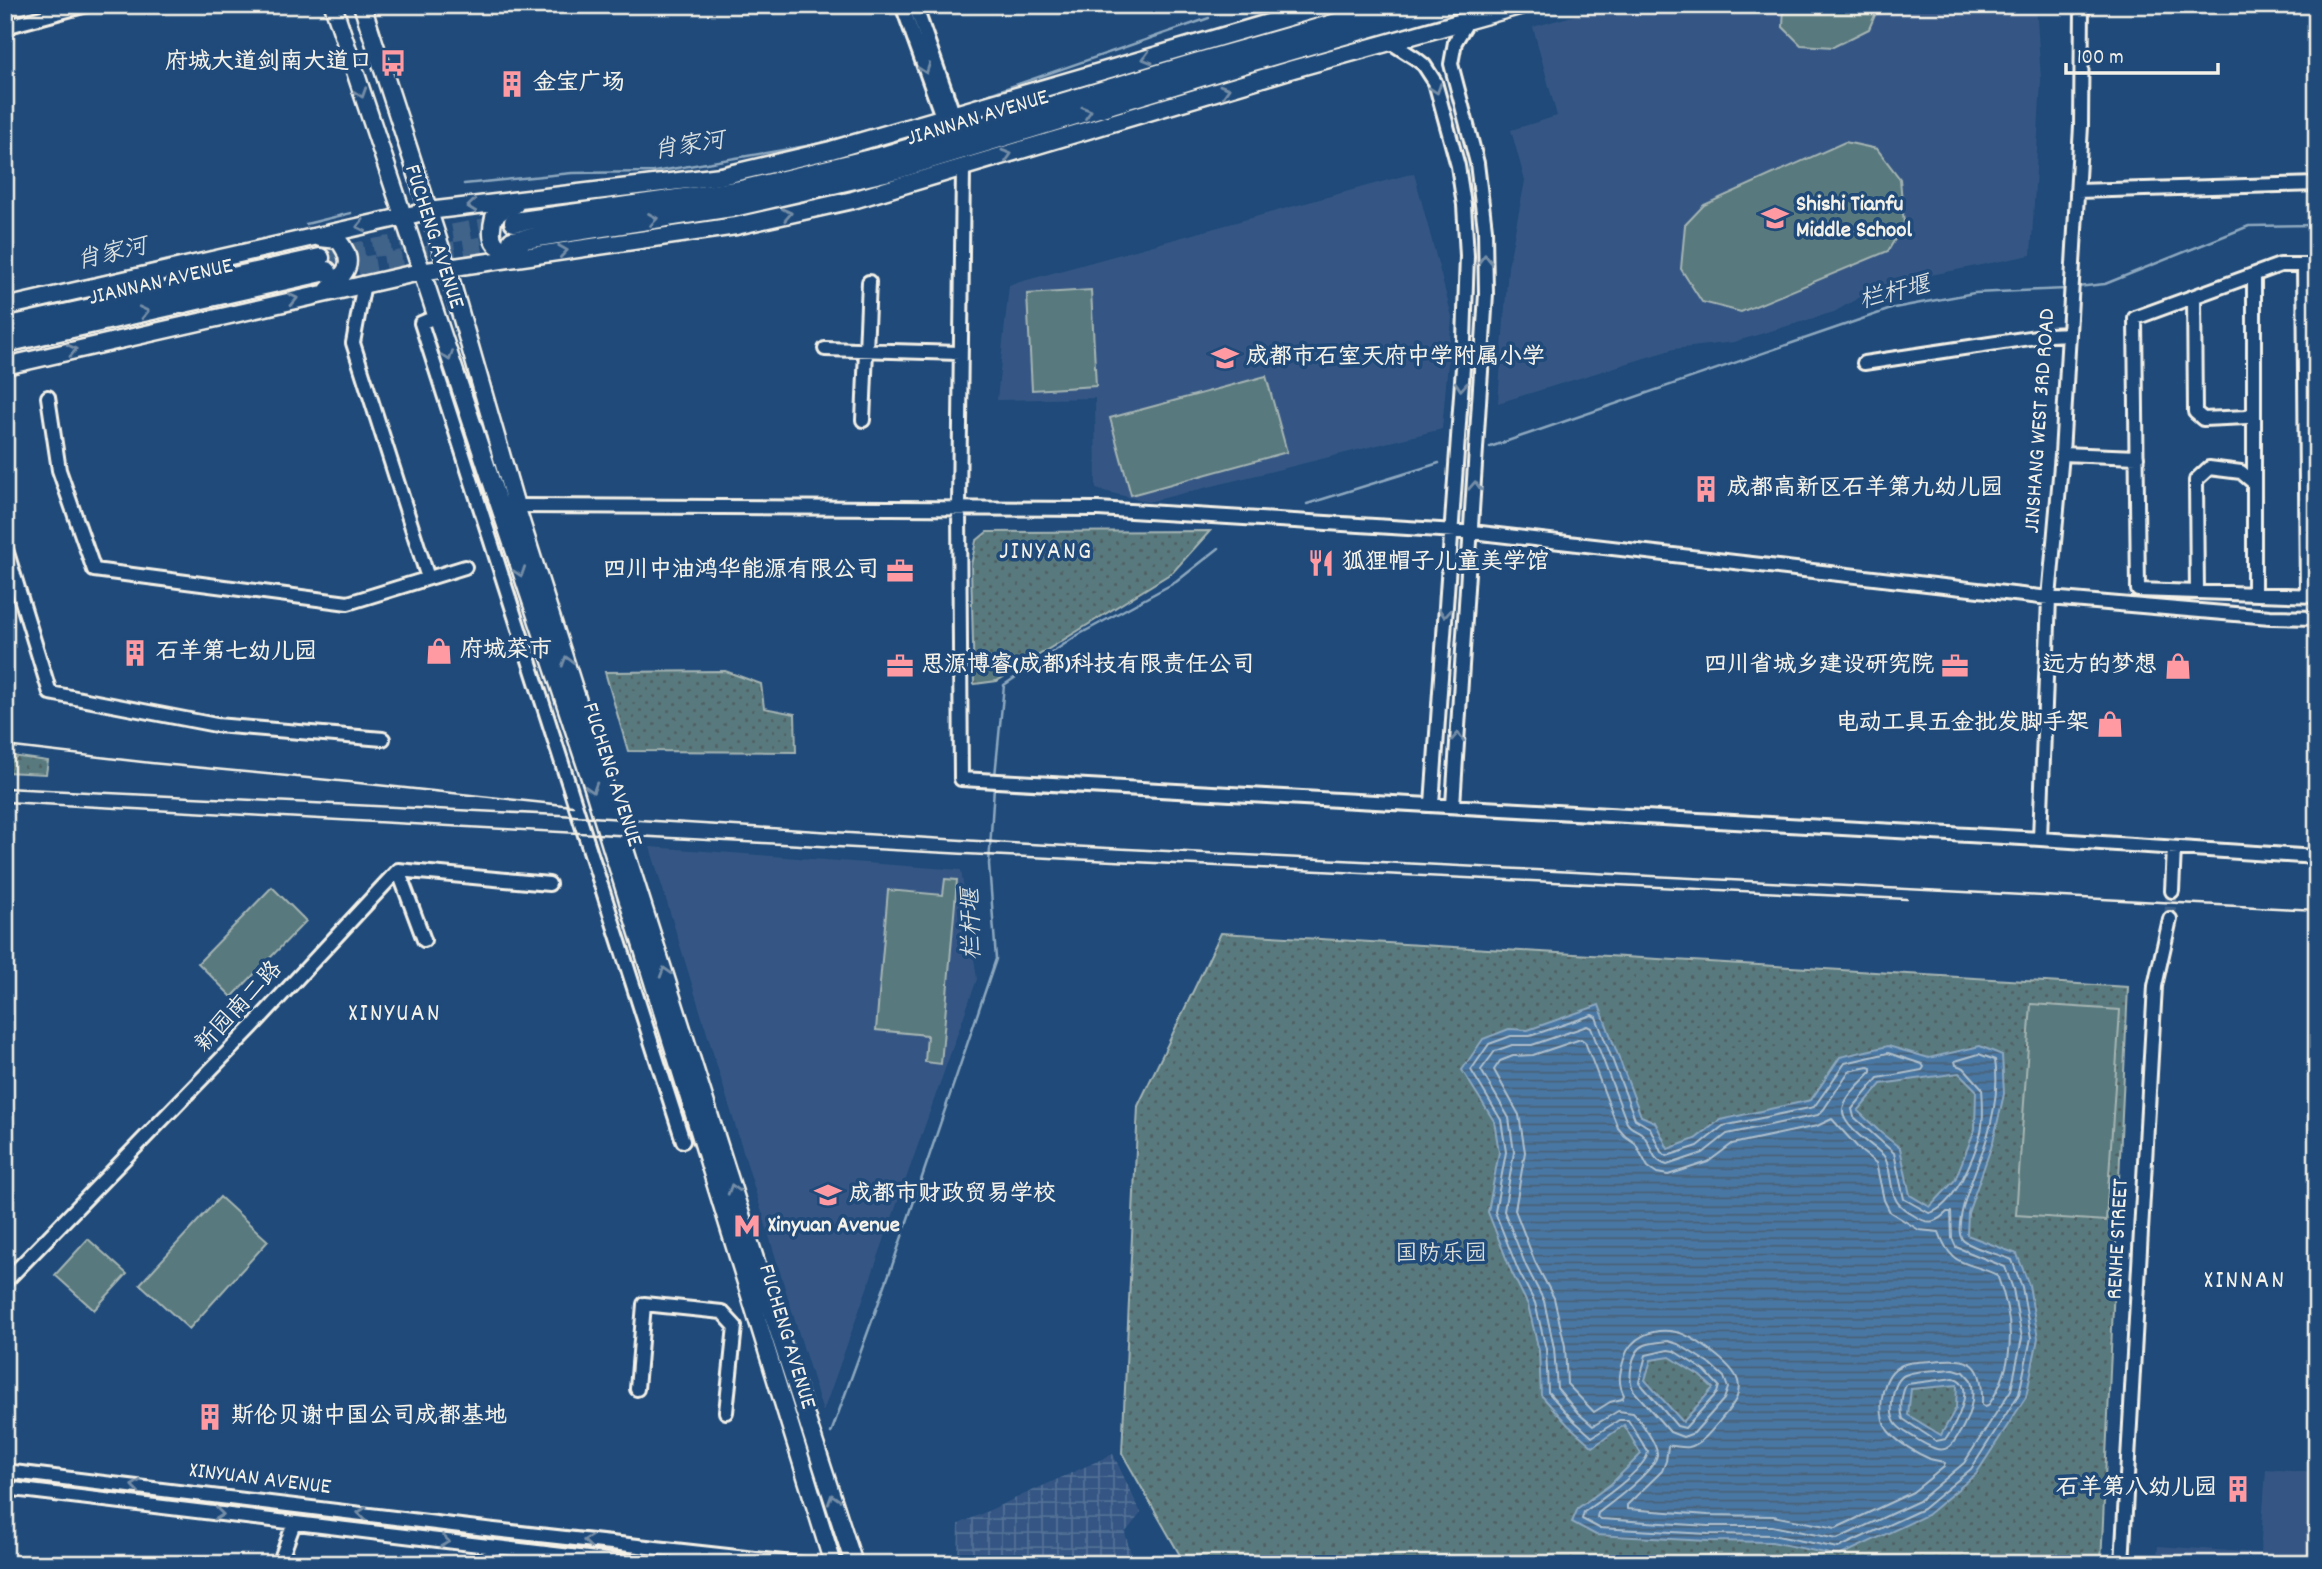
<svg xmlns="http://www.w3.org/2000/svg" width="2322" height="1569" viewBox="0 0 2322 1569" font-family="Dekko,'LXGW WenKai TC',sans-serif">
<defs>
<pattern id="industrial-grid" width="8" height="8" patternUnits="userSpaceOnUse" patternTransform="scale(1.75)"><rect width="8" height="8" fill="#355784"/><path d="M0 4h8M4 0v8" fill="none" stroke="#537095"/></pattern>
<pattern id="park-dots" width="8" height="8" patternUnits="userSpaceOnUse" patternTransform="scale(1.75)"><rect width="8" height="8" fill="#58797e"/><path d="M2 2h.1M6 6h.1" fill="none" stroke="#506062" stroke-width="1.8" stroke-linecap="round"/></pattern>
<pattern id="water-rules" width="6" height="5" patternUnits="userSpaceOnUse" patternTransform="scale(1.75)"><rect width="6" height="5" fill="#4877a4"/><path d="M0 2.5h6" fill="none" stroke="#486075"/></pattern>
</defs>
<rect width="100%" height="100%" fill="#1f4a7a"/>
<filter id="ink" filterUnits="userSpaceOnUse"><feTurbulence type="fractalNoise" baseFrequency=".0143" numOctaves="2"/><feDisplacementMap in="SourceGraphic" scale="14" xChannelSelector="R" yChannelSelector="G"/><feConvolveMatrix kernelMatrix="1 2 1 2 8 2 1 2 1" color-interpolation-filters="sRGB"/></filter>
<g filter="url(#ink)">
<!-- built -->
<path fill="#355784" d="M1612 5H2036L2041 80 2031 255 1881 285 1834 312 1734 342 1674 349 1498 403 1508 267 1525 181 1511 130 1557 116 1533 27Z
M1414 173 1452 317 1442 429 1148 502 1096 489 1095 398 997 400 1009 285Z
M650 847 961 870 977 979 823 1412Z
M2266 1469 2317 1473V1564H2156L2158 1546 2260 1553Z"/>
<!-- industrial -->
<path fill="url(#industrial-grid)" d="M1113 1454 1141 1513 1125 1533 1134 1564 958 1562 959 1524Z"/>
<!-- park -->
<path fill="url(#park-dots)" stroke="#a6b5b3" stroke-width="2" d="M1210 531 1173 572 997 681 974 684 971 565 976 541 987 532Z
M725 671 761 684 764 708 795 714 796 752 628 751 605 672Z
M5 755 48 761 46 774 5 772Z
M1221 933 2128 987 2101 1564H1185L1122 1453 1138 1106Z"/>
<!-- pitch -->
<path fill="#58797e" stroke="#a6b5b3" stroke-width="2" d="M1784 5H1877L1878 8 1869 29 1833 47 1801 45 1783 27Z
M1845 142 1877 149 1900 179 1904 224 1888 251 1741 312 1702 302 1681 269 1685 225 1704 205Z
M1091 290 1096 386 1032 390 1027 294Z
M1266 376 1287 452 1131 495 1110 418Z
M945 879 957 880 941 1064 925 1062 927 1035 876 1030 888 890 943 895Z
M272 887 306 921 232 997 198 963Z
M2031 1004 2120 1010 2106 1221 2016 1215Z
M220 1197 268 1241 189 1329 140 1284Z
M88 1239 127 1274 94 1310 55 1275Z"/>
<!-- water -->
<path fill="url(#water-rules)" stroke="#8da8bf" stroke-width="2" fill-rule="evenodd" d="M1599 1005 1641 1116 1655 1122 1668 1149 1695 1139 1720 1120 1811 1100 1840 1057 1888 1046 1929 1058 1980 1046 2002 1055 2004 1094 1993 1142 1968 1213 1967 1235 2017 1254 2029 1285 2038 1338 2026 1397 1976 1474 1927 1515 1839 1556 1772 1542 1708 1541 1596 1535 1572 1522 1578 1508 1611 1484 1641 1454 1624 1425 1593 1447 1568 1425 1541 1395 1539 1351 1528 1305 1512 1273 1488 1212 1499 1152 1494 1121 1462 1070 1483 1039 1509 1029 1528 1030ZM1959 1073 1976 1090 1975 1129 1955 1180 1930 1207 1910 1195 1900 1148 1880 1132 1858 1111 1881 1084ZM1670 1357 1700 1376 1713 1388 1683 1422 1645 1380 1651 1360ZM1957 1385 1956 1408 1941 1435 1908 1415 1911 1389Z"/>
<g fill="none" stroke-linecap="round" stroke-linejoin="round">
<!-- shore -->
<path stroke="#afc0cd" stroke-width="2" d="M1592 1015 1596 1017 1635 1119 1650 1128 1661 1152 1667 1156 1698 1146 1723 1126 1814 1107 1845 1063 1888 1053 1922 1064 1924 1067 1922 1070 1878 1078 1852 1109 1854 1117 1894 1153 1904 1199 1929 1213C1954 1208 1975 1155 1981 1132 1984 1119 1983 1102 1982 1088L1964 1068 1956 1065 1955 1061 1979 1054 1995 1060C1999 1087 1994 1115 1986 1141 1981 1159 1951 1224 1962 1239 1967 1247 2002 1255 2012 1260L2022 1287 2031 1338 2019 1394 1971 1469 1923 1509 1838 1548 1772 1535 1708 1534 1599 1528 1582 1519 1584 1512C1599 1501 1646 1469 1648 1452L1628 1420H1619L1592 1437 1572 1419 1548 1392 1546 1349 1535 1303 1518 1270 1495 1212 1506 1152 1501 1120 1471 1070 1489 1044 1511 1036H1530Z
M1587 1026 1591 1028 1627 1123C1631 1129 1636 1129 1641 1133 1653 1143 1649 1160 1667 1165L1703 1153 1727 1134 1818 1115 1824 1109 1849 1071 1868 1067 1871 1068V1072C1862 1082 1842 1098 1843 1112 1844 1128 1873 1145 1883 1155 1887 1159 1887 1165 1889 1170 1894 1199 1892 1203 1918 1218 1930 1225 1938 1221 1947 1212H1951L1952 1238 1956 1247 2005 1267 2013 1289 2022 1338 2011 1390 1964 1463 1919 1501 1837 1539 1772 1526H1708L1601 1519 1597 1517 1598 1513C1611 1503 1655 1471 1657 1455 1658 1445 1640 1420 1633 1413L1618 1411 1593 1426 1578 1413 1557 1388 1554 1348 1544 1301 1526 1266 1504 1211 1514 1152 1509 1118 1481 1070 1495 1051 1512 1045H1532Z
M1581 1039 1585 1042 1618 1128 1625 1136 1635 1143 1648 1167 1657 1173 1668 1175 1708 1162 1732 1144 1817 1126 1832 1119 1861 1151 1876 1163 1884 1200 1890 1212 1919 1230 1939 1232C1952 1269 1966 1260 1997 1275 2015 1320 2016 1365 1988 1406L1985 1407 1982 1405C1983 1361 1973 1357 1931 1361 1919 1362 1905 1361 1895 1369 1880 1381 1876 1419 1890 1433 1899 1443 1918 1454 1930 1459 1936 1461 1940 1460 1945 1463L1944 1467 1913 1492 1836 1528 1773 1516 1708 1515 1627 1509V1505L1662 1471 1666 1461 1668 1446C1674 1445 1681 1448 1689 1447 1705 1443 1717 1423 1728 1411 1735 1402 1741 1393 1738 1381 1733 1364 1692 1335 1676 1332 1653 1327 1630 1337 1624 1359 1620 1372 1617 1382 1624 1395L1622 1399 1610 1402 1594 1412 1567 1384 1565 1346 1554 1298 1535 1262 1515 1210 1525 1152 1519 1115 1494 1070 1500 1061 1513 1056 1533 1055Z
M1668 1341 1678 1344 1710 1364 1724 1377 1728 1388 1724 1399 1694 1433 1683 1437 1670 1432 1634 1391C1627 1379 1631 1351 1645 1345 1652 1342 1661 1342 1668 1341Z
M1668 1350 1674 1351 1705 1371 1719 1386 1717 1393 1685 1428 1677 1426 1639 1382 1646 1355Z
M1954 1369 1964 1372 1971 1380C1975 1396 1971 1412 1963 1427 1949 1452 1944 1456 1918 1440 1911 1435 1901 1431 1896 1424 1888 1413 1892 1381 1905 1375 1919 1369 1939 1371 1954 1369Z
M1954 1378C1978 1384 1954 1427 1946 1439L1936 1441 1903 1419C1900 1410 1901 1392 1907 1384Z"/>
<!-- stream -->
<path stroke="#8da8bf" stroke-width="2.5" d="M1232 12 1253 5
M972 100 1209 18
M464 184 572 173 654 172 812 145 916 117
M306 224 351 213
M2077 287 2105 284 2249 226 2317 225
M51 288 181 257
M1490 447 1894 308 1974 293 2067 289
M1307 504 1439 463
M995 776 1004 685 1078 635 1176 582 1219 548
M831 1433 892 1266 996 959 989 864 994 787"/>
<!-- minor-tunnel -->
<path stroke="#3f638a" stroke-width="12" stroke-dasharray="12 6" stroke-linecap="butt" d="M2170 919 2172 891"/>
<!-- highway-tunnel -->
<path stroke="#3f638a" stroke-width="18" stroke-dasharray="18 9" stroke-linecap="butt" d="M320 258 514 222
M331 271 510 241"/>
<defs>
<path id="minor" d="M902 5 949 136
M915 5 960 133
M5 27 87 5
M1390 42 1415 58 1424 65 1435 82 1458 166 1464 205 1467 256 1463 367 1432 804
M963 169 959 508 961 779 2040 839 2317 857
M2077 191 2317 184
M2304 265 2307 595
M2313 265 2317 506
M2317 265H2280L2135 318 2138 590 2317 596
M364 283 353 343 428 578
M2194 297 2195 412 2203 419 2247 417 2254 412
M435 317 421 323 683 1141
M825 349 959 353
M1864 363 2049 335 2069 334
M48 397 59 470 94 570 348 603 465 567
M863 420 869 282
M2062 454 2137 457
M516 506 1098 509 1472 532 2049 598 2270 617 2317 618
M5 546 50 693 216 725 383 739
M2197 592 2196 480 2209 468 2241 472 2254 483
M2254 594V275
M1453 805 1486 294 1485 229 1477 163 1451 64 1455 42 1467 22
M2040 839 2049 598 2062 454 2081 126 2082 5
M398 870 424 940
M2172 891 2174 848
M5 1282 252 1027 398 870 549 884
M637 1389 644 1304 722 1312 735 1326 726 1412
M5 1471 494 1530 802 1564
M5 1488 638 1564
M279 1564 294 1523
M485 1564 492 1547
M2122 1564 2155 986 2170 919"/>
<path id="major" d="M333 5 590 778 833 1564
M362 5 447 267 516 506 769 1303 854 1564
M515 205 505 208 494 217C487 244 496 250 522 253
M320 238 338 240C357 263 346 273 328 290
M5 307 428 211 721 176 831 150 1330 5
M5 366 420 272 736 226 853 200 1293 69 1523 5"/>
<path id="highway" d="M514 222 741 190 887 155 1196 63 1400 5
M512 241 738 206 898 169 1250 62 1448 5
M5 327 320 258
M5 343 327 271"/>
</defs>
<!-- minor casing -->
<use href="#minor" stroke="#f4f1e8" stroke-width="18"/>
<!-- major casing -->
<use href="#major" stroke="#f4f1e8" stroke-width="21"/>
<!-- highway casing -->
<use href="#highway" stroke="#f4f1e8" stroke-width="23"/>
<!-- minor -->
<use href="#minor" stroke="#1f4a7a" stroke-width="12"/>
<!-- major -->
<use href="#major" stroke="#1f4a7a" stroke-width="16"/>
<!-- highway -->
<use href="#highway" stroke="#1f4a7a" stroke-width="18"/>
<!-- rail -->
<path stroke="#f4f1e8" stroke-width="2.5" d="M5 746 151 763 349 782 573 806
M5 788 559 815 1010 843 2317 910
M5 802 965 854 1907 899"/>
</g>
<!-- one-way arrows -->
<defs><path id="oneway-chevron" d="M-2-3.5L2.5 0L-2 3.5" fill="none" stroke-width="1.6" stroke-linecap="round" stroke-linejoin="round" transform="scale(1.75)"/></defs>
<g stroke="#748da6">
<use href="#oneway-chevron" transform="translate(1147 58) rotate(164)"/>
<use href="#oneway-chevron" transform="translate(925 69) rotate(70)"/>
<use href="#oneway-chevron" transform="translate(1436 89) rotate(71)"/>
<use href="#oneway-chevron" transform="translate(1225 90) rotate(-17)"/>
<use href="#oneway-chevron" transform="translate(361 93) rotate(72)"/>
<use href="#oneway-chevron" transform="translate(1087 112) rotate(-17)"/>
<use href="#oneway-chevron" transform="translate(1007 155) rotate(-17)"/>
<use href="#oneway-chevron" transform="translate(472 206) rotate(174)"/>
<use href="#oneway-chevron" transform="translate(787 214) rotate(-12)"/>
<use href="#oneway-chevron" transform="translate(653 219) rotate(-9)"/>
<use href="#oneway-chevron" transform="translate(361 226) rotate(168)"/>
<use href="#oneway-chevron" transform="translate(563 251) rotate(-8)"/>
<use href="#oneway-chevron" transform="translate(1485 259) rotate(-91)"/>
<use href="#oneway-chevron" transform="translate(293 299) rotate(-13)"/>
<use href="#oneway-chevron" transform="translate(144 312) rotate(-13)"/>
<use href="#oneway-chevron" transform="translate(72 350) rotate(-13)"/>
<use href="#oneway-chevron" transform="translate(448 356) rotate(71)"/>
<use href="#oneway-chevron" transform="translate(1461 386) rotate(94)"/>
<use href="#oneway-chevron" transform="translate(1475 486) rotate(-87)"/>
<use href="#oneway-chevron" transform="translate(520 572) rotate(71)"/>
<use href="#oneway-chevron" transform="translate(1445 613) rotate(94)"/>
<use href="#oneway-chevron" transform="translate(567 661) rotate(-107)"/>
<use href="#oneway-chevron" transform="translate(1458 737) rotate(-86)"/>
<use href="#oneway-chevron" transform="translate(592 788) rotate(73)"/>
<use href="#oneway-chevron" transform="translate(665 972) rotate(-107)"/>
<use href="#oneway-chevron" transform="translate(733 1189) rotate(-107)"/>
<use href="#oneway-chevron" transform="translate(136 1486) rotate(-173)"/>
<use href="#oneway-chevron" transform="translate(833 1499) rotate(-108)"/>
<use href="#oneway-chevron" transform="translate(362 1513) rotate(-174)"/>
<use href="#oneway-chevron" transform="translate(219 1514) rotate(7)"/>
<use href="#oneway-chevron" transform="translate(445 1541) rotate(8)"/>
<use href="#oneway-chevron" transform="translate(588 1541) rotate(-174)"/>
</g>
</g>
<!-- icons -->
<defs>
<symbol id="bus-bare" viewBox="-9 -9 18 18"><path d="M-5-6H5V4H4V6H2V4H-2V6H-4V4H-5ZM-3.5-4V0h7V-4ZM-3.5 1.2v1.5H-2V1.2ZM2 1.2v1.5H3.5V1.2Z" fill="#ff9aa2" stroke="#1f4a7a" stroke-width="2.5" paint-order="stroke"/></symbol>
<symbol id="building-bare" viewBox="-9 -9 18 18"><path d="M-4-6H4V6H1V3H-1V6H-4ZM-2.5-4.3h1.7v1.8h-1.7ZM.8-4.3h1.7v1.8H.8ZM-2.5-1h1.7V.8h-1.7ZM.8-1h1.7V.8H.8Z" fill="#ff9aa2" stroke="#1f4a7a" stroke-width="2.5" paint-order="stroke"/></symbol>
<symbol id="school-bare" viewBox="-9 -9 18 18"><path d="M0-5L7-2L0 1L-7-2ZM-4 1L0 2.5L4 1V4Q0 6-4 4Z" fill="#ff9aa2" stroke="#1f4a7a" stroke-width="2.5" paint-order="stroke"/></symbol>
<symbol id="restaurant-bare" viewBox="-9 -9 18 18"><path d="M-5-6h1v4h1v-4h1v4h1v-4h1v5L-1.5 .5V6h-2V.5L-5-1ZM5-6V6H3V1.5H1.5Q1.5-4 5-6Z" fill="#ff9aa2" stroke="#1f4a7a" stroke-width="2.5" paint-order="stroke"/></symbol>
<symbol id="office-bare" viewBox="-9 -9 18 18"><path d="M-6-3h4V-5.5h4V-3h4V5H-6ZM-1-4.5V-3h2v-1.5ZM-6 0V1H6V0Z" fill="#ff9aa2" stroke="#1f4a7a" stroke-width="2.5" paint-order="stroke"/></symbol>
<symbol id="shop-bare" viewBox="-9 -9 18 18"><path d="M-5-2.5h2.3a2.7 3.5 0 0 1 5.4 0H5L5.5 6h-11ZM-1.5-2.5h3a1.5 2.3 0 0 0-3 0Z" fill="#ff9aa2" stroke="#1f4a7a" stroke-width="2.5" paint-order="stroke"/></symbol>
<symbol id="metro-bare" viewBox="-9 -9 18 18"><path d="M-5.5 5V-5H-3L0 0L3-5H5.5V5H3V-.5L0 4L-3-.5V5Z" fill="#ff9aa2" stroke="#1f4a7a" stroke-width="2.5" paint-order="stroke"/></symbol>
</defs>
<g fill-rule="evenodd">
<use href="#bus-bare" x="374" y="44" width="38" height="38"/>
<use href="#building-bare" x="493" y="65" width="38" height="38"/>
<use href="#school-bare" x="1756" y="199" width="38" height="38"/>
<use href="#school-bare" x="1206" y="339" width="38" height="38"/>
<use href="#building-bare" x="1687" y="470" width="38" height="38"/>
<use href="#restaurant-bare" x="1302" y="544" width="38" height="38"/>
<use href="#office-bare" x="881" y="552" width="38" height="38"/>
<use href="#shop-bare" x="420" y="632" width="38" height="38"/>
<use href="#building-bare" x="116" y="634" width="38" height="38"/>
<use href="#office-bare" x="881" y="647" width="38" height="38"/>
<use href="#office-bare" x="1936" y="647" width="38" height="38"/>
<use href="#shop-bare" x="2159" y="647" width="38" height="38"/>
<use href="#shop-bare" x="2091" y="705" width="38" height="38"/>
<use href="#school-bare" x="809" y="1176" width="38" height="38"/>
<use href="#metro-bare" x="728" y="1207" width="38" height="38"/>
<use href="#building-bare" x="191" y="1398" width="38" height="38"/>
<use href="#building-bare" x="2219" y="1470" width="38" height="38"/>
</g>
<g text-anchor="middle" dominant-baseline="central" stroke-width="7" stroke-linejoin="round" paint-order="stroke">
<!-- poi labels -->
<g font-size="23" font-weight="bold" fill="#f4f1e8" stroke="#1f4a7a" text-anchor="start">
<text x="372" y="63" text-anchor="end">府城大道剑南大道口</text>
<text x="533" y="84">金宝广场</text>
<text x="1796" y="205">Shishi Tianfu<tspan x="1796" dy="26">Middle School</tspan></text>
<text x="1246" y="358">成都市石室天府中学附属小学</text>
<text x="1727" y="489">成都高新区石羊第九幼儿园</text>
<text x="1342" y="563">狐狸帽子儿童美学馆</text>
<text x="879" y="571" text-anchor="end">四川中油鸿华能源有限公司</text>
<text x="460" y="651">府城菜市</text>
<text x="156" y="653">石羊第七幼儿园</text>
<text x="921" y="666">思源博睿(成都)科技有限责任公司</text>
<text x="1934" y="666" text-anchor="end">四川省城乡建设研究院</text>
<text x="2157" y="666" text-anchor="end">远方的梦想</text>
<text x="2089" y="724" text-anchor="end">电动工具五金批发脚手架</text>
<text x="849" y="1195">成都市财政贸易学校</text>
<text x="768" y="1226">Xinyuan Avenue</text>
<text x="231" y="1417">斯伦贝谢中国公司成都基地</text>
<text x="2217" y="1489" text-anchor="end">石羊第八幼儿园</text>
</g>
<!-- street labels -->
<g font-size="23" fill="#f4f1e8" stroke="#1f4a7a">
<text transform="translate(978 119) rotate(-17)">JIANNAN AVENUE</text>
<text transform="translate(433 237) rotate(72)">FUCHENG AVENUE</text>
<text transform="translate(161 283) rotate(-13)">JIANNAN AVENUE</text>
<text transform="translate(2041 421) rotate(-86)">JINSHANG WEST 3RD ROAD</text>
<text transform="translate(611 775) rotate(72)">FUCHENG AVENUE</text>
<text transform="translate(240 1008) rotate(-47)">新园南二路</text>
<text transform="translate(2119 1239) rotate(-87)">RENHE STREET</text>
<text transform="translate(786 1337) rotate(73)">FUCHENG AVENUE</text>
<text transform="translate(260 1480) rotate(7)">XINYUAN AVENUE</text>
</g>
<!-- park labels -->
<g font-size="23" fill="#dddfd8" stroke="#1f4a7a">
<text x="1441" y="1255">国防乐园</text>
</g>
<!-- water labels -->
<g font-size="24" font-style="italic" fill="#dadfde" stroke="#1f4a7a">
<text transform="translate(689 147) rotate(-9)">肖家河</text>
<text transform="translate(112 255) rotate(-13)">肖家河</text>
<text transform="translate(1895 294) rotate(-14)">栏杆堰</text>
<text transform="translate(973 924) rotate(-91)">栏杆堰</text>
</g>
<!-- quarter labels -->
<g font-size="26" letter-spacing="2" fill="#f4f1e8" stroke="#1f4a7a">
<text x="1046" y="552">JINYANG</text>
<text x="395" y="1014">XINYUAN</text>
<text x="2245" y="1281">XINNAN</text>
</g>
</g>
<!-- margin -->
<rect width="2322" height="1569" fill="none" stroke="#1f4a7a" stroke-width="28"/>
<rect x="14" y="14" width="2294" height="1541" fill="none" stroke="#f4f1e8" stroke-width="2.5" filter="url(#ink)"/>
<!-- scale -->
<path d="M2066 63v10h152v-10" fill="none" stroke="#f4f1e8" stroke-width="3.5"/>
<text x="2077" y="63" font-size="21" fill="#f4f1e8" stroke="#1f4a7a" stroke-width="5" paint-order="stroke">100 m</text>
</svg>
